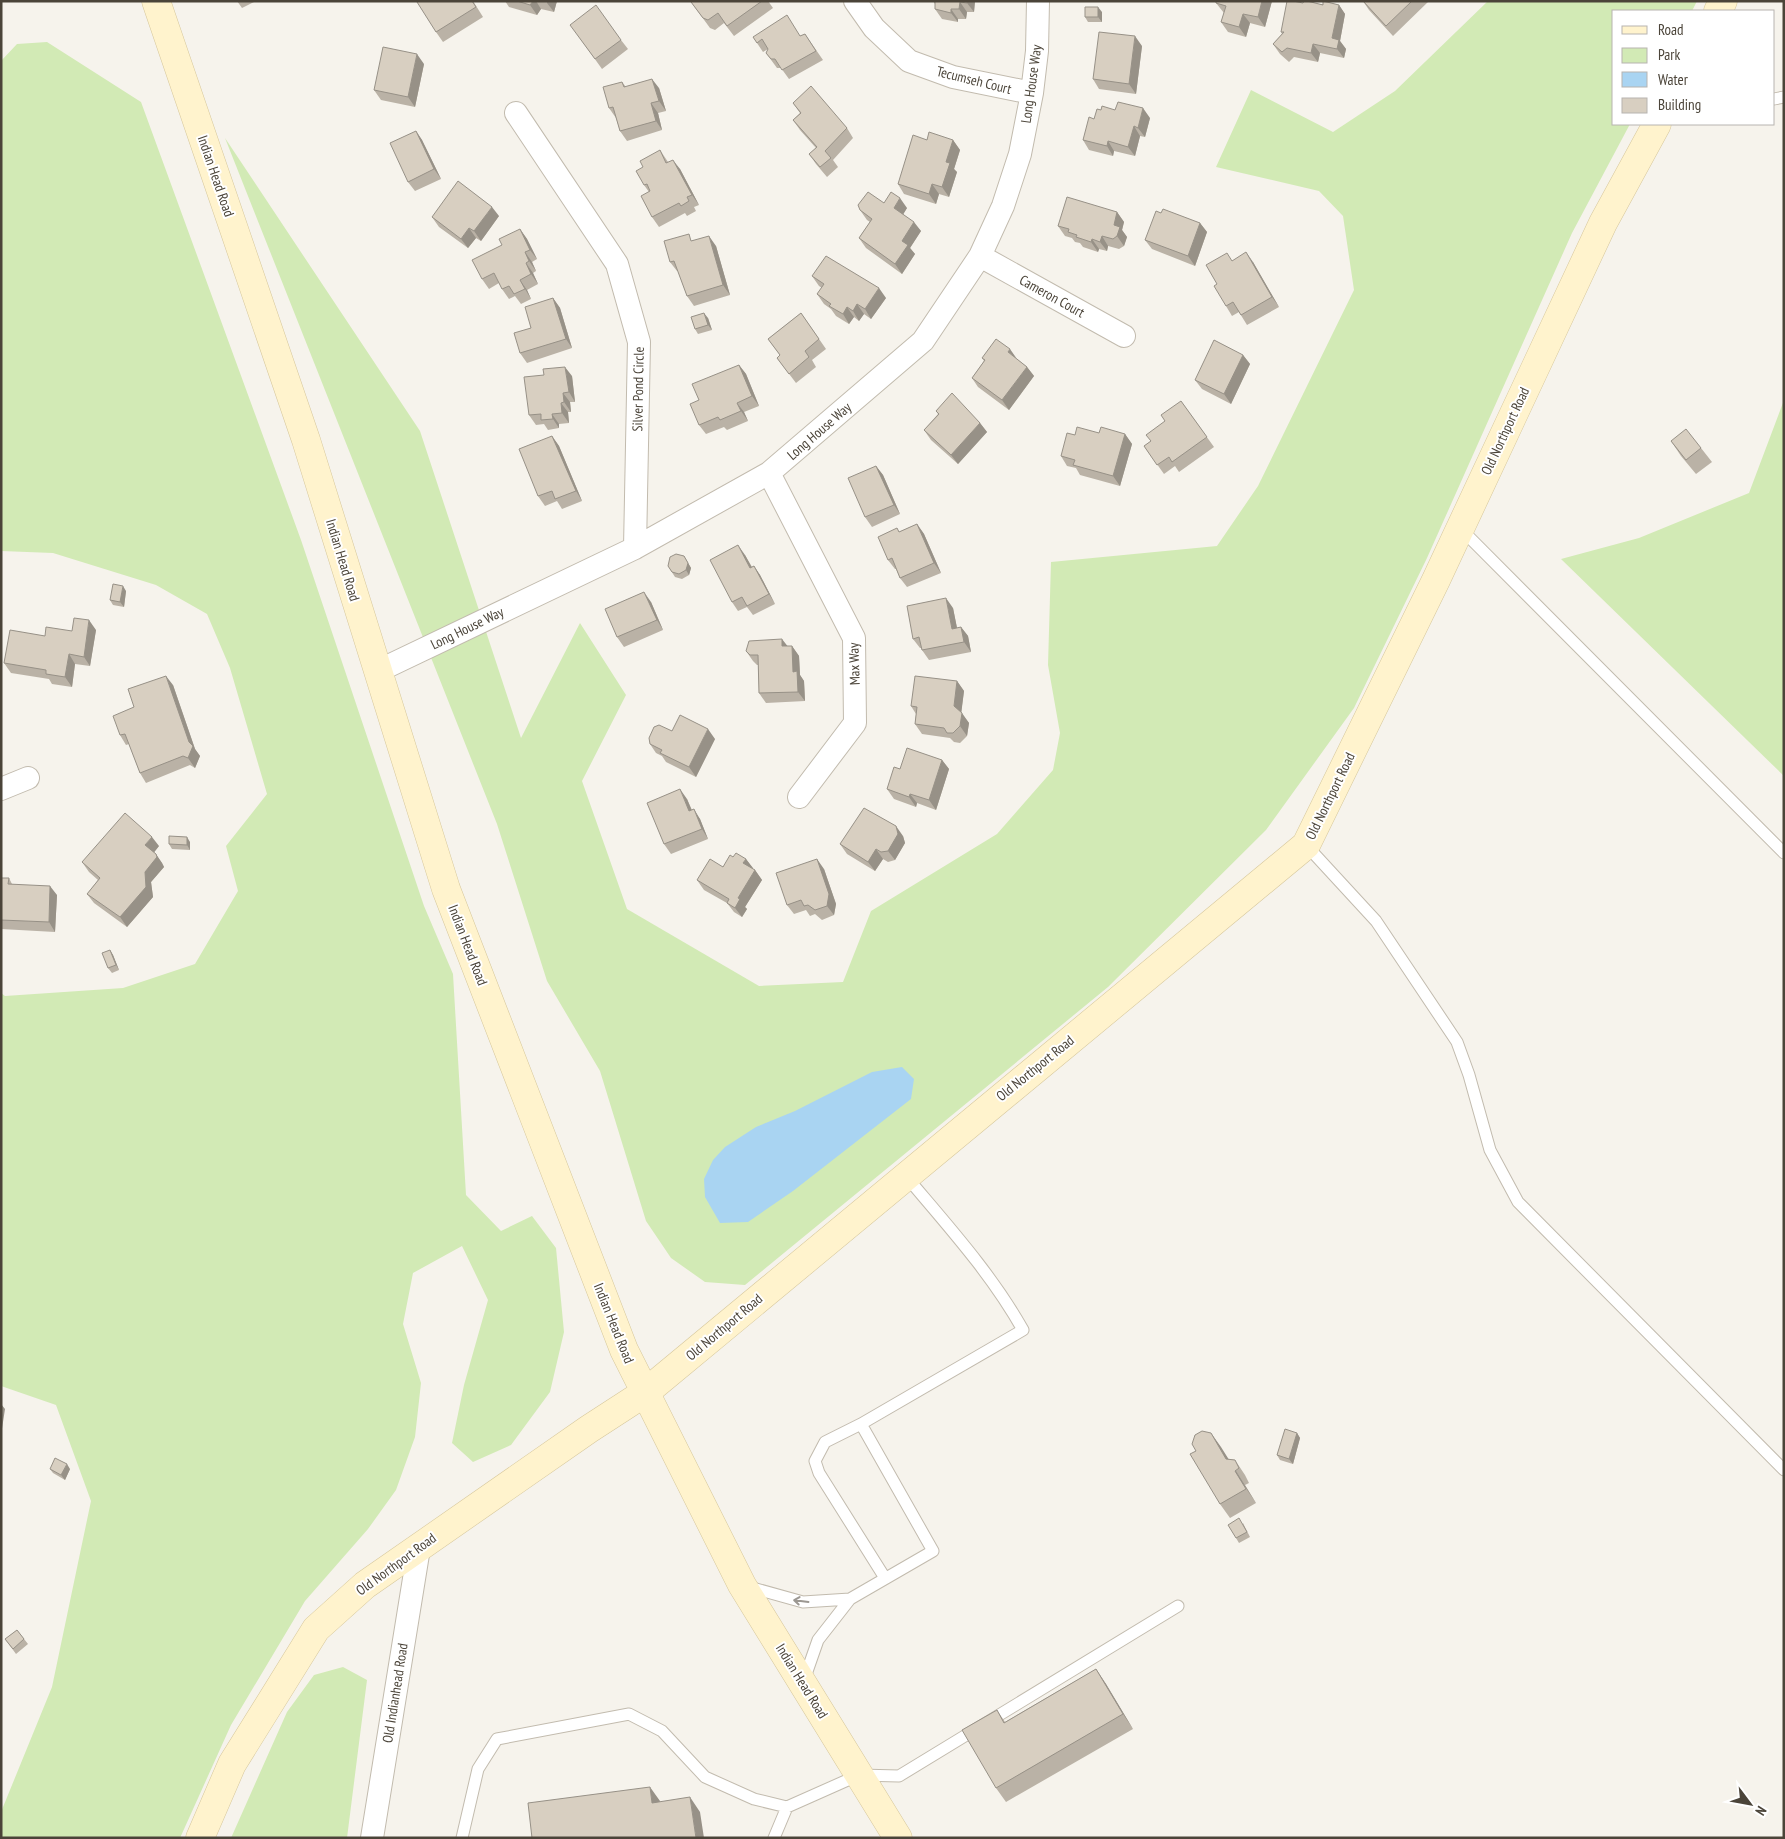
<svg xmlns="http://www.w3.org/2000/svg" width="1785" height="1839" viewBox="0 0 1785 1839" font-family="'PT Sans Narrow',sans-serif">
<rect width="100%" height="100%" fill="#f6f3ec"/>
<!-- green -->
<path fill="#d2eab5" d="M1488 1H1697L1692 11H1614V124H1630L1572 233 1427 558 1354 708 1266 830 1108 987 745 1285 705 1282 671 1258 646 1221 600 1071 547 981 497 824 225 138 420 431 521 738 580 623 626 695 582 781 627 909 759 986 843 982 871 911 997 834 1053 770 1060 733 1048 665 1051 562 1217 546 1258 486 1354 290 1343 216 1319 191 1216 167 1251 90 1333 132 1395 91Z
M47 42 141 102 301 540 424 906 453 974 466 1195 501 1231 532 1216 556 1248 564 1332 550 1392 511 1445 473 1462 452 1443 464 1385 488 1300 462 1246 413 1273 403 1324 421 1383 415 1437 396 1490 368 1529 305 1601 231 1725 180 1838H1V1812L52 1687 91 1501 56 1405 1 1386V993L5 996 123 988 195 964 238 891 226 846 267 794 230 668 207 614 156 585 53 553 1 551V61L17 44Z
M1784 400V776L1561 559 1639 538 1749 493Z
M343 1667 367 1680 347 1838H231L287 1712 314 1675Z"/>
<!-- water -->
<path fill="#a9d4f2" d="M902 1067 914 1079 911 1099 793 1191 748 1222 720 1223 705 1197 704 1179 713 1160 725 1147 756 1127 795 1111 872 1072Z"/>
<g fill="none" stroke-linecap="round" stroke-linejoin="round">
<defs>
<path id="service" d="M1774 99 1784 97
M1460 528 1784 853
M1306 845 1376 921 1457 1042 1469 1075 1490 1150 1518 1202 1784 1470
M861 1424 825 1442 815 1461 819 1473 885 1578
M749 1587 803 1602 850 1599
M804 1680 818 1640 850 1599 933 1551 861 1424 1023 1330C991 1273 947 1225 905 1175
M462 1838 478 1769 497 1739 629 1714 662 1731 705 1777 754 1799 787 1807 859 1775 899 1776 1178 1606
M774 1838 787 1807"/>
<path id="minor" d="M855 1 874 28 909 61 953 77 1032 93
M516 113 617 264 639 342 635 548
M980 256 1124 336
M769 473 854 638 855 723 799 797
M378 671 635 548 769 473 923 341 980 256 1003 206 1020 154 1032 93 1037 51 1038 1
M1 789 28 778
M372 1838 419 1548"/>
<path id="secondary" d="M156 1 306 440 446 889 624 1350 742 1585 898 1838
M1718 11 1723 1
M200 1838 232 1764 316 1629 365 1585 589 1429 646 1392 1306 845 1436 580 1603 223 1657 124"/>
</defs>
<!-- service casing -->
<use href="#service" stroke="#c2bbae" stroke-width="13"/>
<!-- minor casing -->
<use href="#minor" stroke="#c2bbae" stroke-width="24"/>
<!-- secondary casing -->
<use href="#secondary" stroke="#d6c79b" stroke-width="29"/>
<!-- service -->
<use href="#service" stroke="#fff" stroke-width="11"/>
<!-- minor -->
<use href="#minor" stroke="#fff" stroke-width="22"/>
<!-- secondary -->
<use href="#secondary" stroke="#fff3cd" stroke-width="28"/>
</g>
<!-- wall -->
<path fill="#bab2a6" d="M237 1H256L242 8Z
M418 1H473L483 17 443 42 436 32Z
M505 1H557L554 12 541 9 537 15 509 7Z
M691 1H768L773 8 734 36 724 23 715 30 710 28 691 2Z
M933 1H975L974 12H967L966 19H958V22L942 19 935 9V4Z
M1216 1H1272L1265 27 1250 23 1246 37 1228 32 1221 22 1224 13 1216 3Z
M1363 1H1429L1393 36 1369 10Z
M1303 3 1339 5 1345 14 1340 41 1346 49 1344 58 1320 53 1318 62 1294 57 1289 62 1280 54 1273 44 1282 34 1281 32Z
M1102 12V22H1088L1085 17Z
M577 34 621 40 628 49 602 69Z
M805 34 823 60 789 79 781 68H777L766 53 768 49 763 52 753 37 801 36Z
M1142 46 1136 94 1099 89 1093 79Z
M424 64 415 107 381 100 374 90Z
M622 82 626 87 659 88 666 111 658 113 662 130 627 141 620 131 616 118 609 108Z
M793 103 847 128 853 138 833 160 838 167 827 177 816 164 809 154 816 148 800 130 793 120 800 113Z
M1150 118 1145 137 1140 136 1135 156 1114 151 1113 156 1089 150 1083 140 1094 119Z
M416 131 422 140 441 179 415 191 408 182Z
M927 140H953L960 150 954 169 957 172 949 197 939 194 936 204 904 194 898 184Z
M660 150 668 162 680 169 699 205 694 207 696 211 687 216 685 213 659 227 652 217 649 192 644 185 643 167Z
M884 203 907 208 903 214 921 231 910 248 915 254 902 274 866 248 859 238 870 222 867 220 860 210Z
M1117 212 1124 222 1122 230 1127 237 1124 246 1119 249 1108 246 1107 251 1099 249 1098 252 1083 247 1080 243 1075 242 1072 238 1065 236 1058 226Z
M1161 213 1200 223 1207 232 1195 266 1152 249 1145 240Z
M499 216 481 241 476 238 468 248 439 227 432 217Z
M520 229 527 239 537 259 532 262 536 271 533 273 538 284 527 290 531 299 521 304 515 296 509 299 502 289 499 283 489 289 482 279 502 245Z
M693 240 716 246 730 295 694 306 687 296 678 271H677L670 262Z
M1232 261 1253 262 1279 307 1247 325 1239 312 1232 316 1226 306 1217 284Z
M812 276 886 298 871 319 864 314 859 321 854 317 849 324 836 316 831 309 824 304 817 294 822 288 819 286Z
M553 298 560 308 572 348 527 363 520 353 531 328Z
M801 313 826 349 812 360 816 367 796 383 777 358 780 355 768 339Z
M708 318 712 330 698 334 695 329Z
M1243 355 1250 364 1231 404 1202 389 1195 380Z
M982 358 1017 359 1027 367 1034 376 1009 410 978 387 972 378 984 361Z
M739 365 746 374 759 406 744 412 748 421 727 430 724 427 706 434 699 425V400Z
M572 376 575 402H570L571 412H568L569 423 559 424V428L548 430 544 424 536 425 529 415Z
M1181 401 1214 447 1179 472 1175 466 1164 474 1144 446 1151 441Z
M936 411 980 423 987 432 958 464 931 440 924 430 938 414Z
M1099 433 1125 434 1132 444 1120 486 1080 475 1076 468 1067 466 1061 456 1075 435Z
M552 436 559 446 582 501 562 509 557 501 545 506 538 496Z
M1671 441 1701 448 1712 462 1696 474 1681 456Z
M876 466 883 475 900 514 872 527 865 517Z
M917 524 924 534 941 573 907 587 900 578 896 569H895L888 560 897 528 899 532Z
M745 555 752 567 754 566 760 575 775 604 753 615 747 607 738 611 732 602Z
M684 556 691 568 689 575 682 579 675 577 668 566Z
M126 591 124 607 113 605 110 600Z
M651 602 663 630 624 647 617 637Z
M953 608 957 628 961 627 968 636 971 652 929 660 922 650 921 648H920L913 639Z
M96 630 90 666 75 664 72 687 52 684 49 679 11 673 4 663 45 636 72 631Z
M787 646H792L799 656 800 675 804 681 805 701 766 703 759 693 758 665H757L753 661 746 651Z
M957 681 964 691 961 713 969 723 967 736 960 743 954 742 950 738 922 734 915 724 916 714 911 706Z
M173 685 195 749 200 756 195 768 190 765 146 783 140 773 129 744 126 745 120 735 134 707Z
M672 731 715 739 696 777 666 762 662 756 656 753 650 744Z
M942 760 949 769 936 810 917 803 916 807 894 799 887 789 900 769Z
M687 799 692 810 700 819 708 839 671 854 664 844Z
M903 836 905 843 895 860 888 862 883 859 875 871 847 854 840 844Z
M190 842V850L172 849 169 844Z
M159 846 154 852 162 863 164 867 151 882 153 897 127 927 94 903 87 894 98 880 89 872 82 862Z
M733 857 746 859 753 869 755 870 762 880 745 907 747 909 742 917 734 912 727 903 704 890 697 880 723 867Z
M824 869 836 904 834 915 822 920 815 914 810 916 806 910 794 914 787 905Z
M1 878H9L12 884 57 895 55 932 1 929Z
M110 950 113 955 119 970 112 973 108 968Z
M1211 1433 1228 1459 1235 1460 1245 1475 1249 1483 1245 1485 1256 1503 1230 1518 1220 1504 1196 1451Z
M1297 1433 1300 1438 1293 1464 1280 1460 1277 1455Z
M50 1469H70L65 1480 53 1473Z
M1243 1523 1250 1537 1239 1543 1236 1538Z
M17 1630 28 1644 16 1654 5 1639Z
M1096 1669 1106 1684 1133 1729 1006 1802 996 1788 997 1710 1005 1722Z"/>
<!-- shaded-wall -->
<path fill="#979187" d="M533 1H536L541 9 537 15 530 5Z
M547 1H557L554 12 547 3Z
M967 1H975L974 12 967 3Z
M1262 1H1272L1265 27 1258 17Z
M960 2 967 12 966 19 959 9Z
M1339 5 1345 14 1340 41 1346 49 1344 58 1337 49 1332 38Z
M1098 7 1102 12V22L1098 17Z
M951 9 958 19V22L951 13Z
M1243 14 1250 23 1246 37 1239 27Z
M1135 36 1142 46 1136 94 1129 84Z
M1313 44 1320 53 1318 62 1311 53Z
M417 54 424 64 415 107 408 97Z
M652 79 659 88 666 111 659 101Z
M651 103 658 113 662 130 656 121Z
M1143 108 1150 118 1145 137 1138 128Z
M1134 126 1140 136 1135 156 1128 147Z
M416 131 422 140 441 179 434 169Z
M953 140 960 150 954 169 957 172 949 197 942 187 946 162Z
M1108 141 1114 151 1113 156 1107 146Z
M673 160 680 169 699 205 692 195Z
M932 184 939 194 936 204 929 194Z
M900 198 907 208 901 218 894 208Z
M492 207 499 216 481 241 474 231Z
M1117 212 1124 222 1122 230 1127 237 1124 246 1117 236 1114 225Z
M914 222 921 231 910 248 915 254 902 274 895 264 902 241Z
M1200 223 1207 232 1195 266 1188 256Z
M469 228 476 238 468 248 461 239Z
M520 229 527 239 537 259 530 250Z
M709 236 716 246 730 295 723 285Z
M1102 236 1108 246 1107 251 1100 242Z
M1092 239 1099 249 1098 252 1091 242Z
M525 252 532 262 536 271 529 261Z
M1246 252 1253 262 1279 307 1272 297Z
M526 263 533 273 538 284 531 274Z
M520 280 527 290 531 299 525 289Z
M879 288 886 298 871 319 865 309Z
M553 298 560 308 572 348 566 339Z
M857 304 864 314 859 321 853 311Z
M847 307 854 317 849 324 843 314Z
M704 313 708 318 712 330 708 325Z
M1010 349 1017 359 1008 352Z
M1243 355 1250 364 1231 404 1224 394Z
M739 365 746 374 759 406 752 396Z
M565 367 572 376 575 402 569 392Z
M1027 367 1034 376 1009 410 1002 400Z
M563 393 570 402 571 412 564 402Z
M561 403 568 412 569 423 562 413Z
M737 403 744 412 748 421 741 411Z
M552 414 559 424V428L553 419Z
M980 423 987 432 958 464 951 455Z
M1125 434 1132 444 1120 486 1113 476Z
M552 436 559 446 582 501 576 491Z
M876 466 883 475 900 514 894 505Z
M917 524 924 534 941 573 934 563Z
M738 545 745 555 757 577 750 568Z
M684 556 691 568 689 575 686 570Z
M754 566 760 575 775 604 769 594Z
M123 586 126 591 124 607 120 602Z
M644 592 651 602 663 630 657 620Z
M946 598 953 608 959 638 952 629Z
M89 620 96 630 90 666 84 657Z
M961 627 968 636 971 652 964 642Z
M782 639 789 648 782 646Z
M792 646 799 656 800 675 804 681 805 701 798 692 793 672Z
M69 654 75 664 72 687 65 677Z
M166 676 173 685 195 749 200 756 195 768 188 758 189 742Z
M957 681 964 691 961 715 954 706Z
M962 713 969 723 967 736 960 726Z
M708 729 715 739 696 777 689 767Z
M942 760 949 769 936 810 929 800Z
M680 789 687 799 696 821 689 811Z
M910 794 917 803 916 807 909 797Z
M694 809 700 819 708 839 702 829Z
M896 826 903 836 905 843 895 860 888 851Z
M152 837 159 846 152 855 145 845Z
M187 837 190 842V850L187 845Z
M876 849 883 859 875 871 868 862Z
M156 854 162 863 164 867 151 882 153 897 127 927 120 917 145 872Z
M746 859 753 868 750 873 743 863Z
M817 859 824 869 836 904 834 915 827 906Z
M755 870 762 880 745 907 747 909 742 917 735 908 738 898Z
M50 886 57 895 55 932 49 922Z
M110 950 113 955 119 970 116 965Z
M1 1404 5 1409 1 1435Z
M1211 1433 1221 1447 1256 1503 1226 1459Z
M1297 1433 1300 1438 1293 1464 1289 1459Z
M67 1464 70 1469 65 1480 61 1475Z
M1096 1669 1106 1684 1133 1729 1123 1714Z
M650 1787 660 1801 662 1817 652 1803Z
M690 1797 700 1812 704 1838H696Z"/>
<!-- building -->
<path fill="#d8cfc1" stroke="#979187" d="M418 1H472L476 7 436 32 417 2Z
M517 1H533L530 5Z
M691 1H762L727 26 718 13 708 20 703 18 691 2Z
M935 1H967V3L960 2 959 9H951V13L935 9Z
M1216 1H1262L1258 17 1243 14 1239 27 1221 22 1226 6 1216 3Z
M1287 1H1293L1303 3 1304 1H1307L1323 5V1L1339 5 1332 38 1339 40 1337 49 1313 44 1311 53 1287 48 1282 52 1273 44 1284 32H1281Z
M1363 1H1412L1386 26Z
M596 5 621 40 595 59 570 25Z
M1085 7H1098V17H1085Z
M787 15 800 36 805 34 816 51 782 70 775 59H771L766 53 768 49 762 39 757 43 753 37Z
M1099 32 1135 36 1129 84 1093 79Z
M383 47 417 54 408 97 374 90Z
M652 79 659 101 651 103 656 121 620 131 613 107 609 108 603 87 622 82 624 87Z
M811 86 847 128 825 151 831 158 820 167 809 154 817 147 793 120 801 113 793 103Z
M1118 102 1143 108 1138 128 1134 126 1128 147 1108 141 1107 146 1083 140 1089 117 1094 119 1097 109 1101 110 1102 106 1115 110Z
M416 131 434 169 408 182 390 143Z
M929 132 953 140 946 162 950 163 942 187 932 184 929 194 898 184 913 135 927 140Z
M660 150 666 163 673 160 692 195 687 197 689 201 681 206 679 203 652 217 641 196 650 191 647 184 644 185 636 171 643 167 640 161Z
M458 181 492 207 474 231 469 228 461 239 432 217Z
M868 192 884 203 891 192 900 198 894 208 914 222 902 241 908 245 895 264 859 238 872 219 860 210 858 205Z
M1067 197 1117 212 1114 225 1120 227 1117 236 1113 239 1102 236 1100 242 1092 239 1091 242 1076 237 1077 235 1068 232 1069 229 1058 226Z
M1163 209 1200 223 1188 256 1145 240 1156 211 1161 213Z
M520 229 530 250 525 252 529 261 526 263 531 274 520 280 525 289 514 294 509 286 502 289 494 273 482 279 472 260 502 245 499 239Z
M689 234 691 241 709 236 723 285 687 296 674 261 670 262 664 241Z
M1246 252 1272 297 1241 315 1233 302 1226 306 1214 286 1217 284 1206 265 1227 253 1232 261Z
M826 256 879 288 865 309 857 304 853 311 847 307 843 314 829 306 831 304 817 294 824 284 812 276Z
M553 298 566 339 520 353 514 333 531 328 525 307Z
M704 313 708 325 695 329 691 317Z
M801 313 819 339 805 351 809 357 789 374 777 358 780 355 768 339Z
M996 339 1010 349 1008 352 1027 367 1002 400 972 378 985 360 982 358Z
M1214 340 1243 355 1224 394 1195 380Z
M739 365 752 396 737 403 741 411 720 420 718 417 699 425 690 404 699 400 692 384Z
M565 367 569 392 563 393 564 402 561 403 562 413 552 414 553 419 541 420V414L529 415 524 377 544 375 543 369Z
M952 393 980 423 951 455 924 430 939 414 936 411Z
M1181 401 1207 437 1172 462 1169 457 1157 465 1144 446 1151 441 1146 435 1165 421 1161 415Z
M1077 427 1099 433 1101 427 1125 434 1113 476 1073 465 1075 460 1061 456 1067 433 1075 435Z
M1686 429 1701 448 1686 460 1671 441Z
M552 436 576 491 555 499 552 491 538 496 519 449Z
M876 466 894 505 865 517 848 478Z
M917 524 934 563 900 578 892 558 888 560 878 537 897 528 899 532Z
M738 545 750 568 754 566 769 594 747 606 742 597 732 602 710 560Z
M676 554 684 556 688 563 686 570 679 574 672 572 668 566 670 557Z
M113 584 123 586 120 602 110 600Z
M644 592 657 620 617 637 605 609Z
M946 598 952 629 961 627 964 642 922 650 919 637 913 639 907 606Z
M74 618 89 620 84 657 69 654 65 677 46 674V670L4 663 10 630 45 636 46 627 72 631Z
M782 639V646H792L793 672 797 671 798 692 759 693 758 655H750L746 651 749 641Z
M166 676 189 742 193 746 188 758 183 756 140 773 125 734 120 735 113 716 134 707 128 689Z
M915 676 957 681 954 706 962 713 960 726 953 733H947L944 728 915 724 917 707 911 706Z
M680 715 708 729 689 767 660 753 662 750 650 744 649 738 654 727 659 725 672 731Z
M907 748 942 760 929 800 910 794 909 797 887 789 894 767 900 769Z
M680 789 689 811 694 809 702 829 664 844 647 803Z
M864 808 896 826 898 834 888 851 881 852 876 849 868 862 840 844Z
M125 813 152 837 145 845 156 854 157 857 145 872 146 887 120 917 87 894 100 878 82 862Z
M169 836 187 837V845L169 844Z
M736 853 746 859 743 863 755 870 738 898 740 899 735 908 727 903 729 899 697 880 710 859 723 867 730 855 733 857Z
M817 859 829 894 827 906 815 910 808 905 804 906 801 900 787 905 776 873Z
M1 878H9L8 884 50 886 49 922 1 920Z
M110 950 116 965 108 968 102 953Z
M1285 1429 1297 1433 1289 1459 1277 1455Z
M1202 1431 1211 1433 1226 1459 1235 1460 1239 1468 1235 1471 1246 1489 1220 1504 1190 1454 1196 1451 1192 1444 1195 1435Z
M55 1458 67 1464 61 1475 50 1469Z
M1239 1518 1247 1532 1236 1538 1228 1525Z
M17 1630 24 1639 13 1649 5 1639Z
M1096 1669 1123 1714 996 1788 962 1730 997 1710 1004 1723Z
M650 1787 652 1803 690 1797 696 1838H532L528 1803Z"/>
<!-- one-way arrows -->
<defs><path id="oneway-shaft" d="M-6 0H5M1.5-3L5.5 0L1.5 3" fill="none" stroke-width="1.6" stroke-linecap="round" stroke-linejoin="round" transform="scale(1.25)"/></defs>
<use stroke="#9c9892" href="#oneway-shaft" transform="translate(801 1601) rotate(-173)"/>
<g text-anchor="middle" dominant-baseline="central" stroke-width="4" stroke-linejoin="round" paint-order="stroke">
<!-- street labels -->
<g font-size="14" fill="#4b4439" stroke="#fff">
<text transform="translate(974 80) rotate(14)">Tecumseh Court</text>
<text transform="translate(1031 84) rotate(-82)">Long House Way</text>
<text transform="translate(216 176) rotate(71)">Indian Head Road</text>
<text transform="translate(1052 296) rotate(29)">Cameron Court</text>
<text transform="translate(638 389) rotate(-89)">Silver Pond Circle</text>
<text transform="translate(819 431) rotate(-41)">Long House Way</text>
<text transform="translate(1505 431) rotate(-65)">Old Northport Road</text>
<text transform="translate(343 560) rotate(73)">Indian Head Road</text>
<text transform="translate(467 628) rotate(-26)">Long House Way</text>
<text transform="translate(854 664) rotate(-92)">Max Way</text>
<text transform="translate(1330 796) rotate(-64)">Old Northport Road</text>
<text transform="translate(468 945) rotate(69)">Indian Head Road</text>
<text transform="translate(1035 1068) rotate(-39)">Old Northport Road</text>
<text transform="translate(614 1323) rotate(68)">Indian Head Road</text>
<text transform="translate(724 1327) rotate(-40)">Old Northport Road</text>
<text transform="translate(396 1564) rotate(-36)">Old Northport Road</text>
<text transform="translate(802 1681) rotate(58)">Indian Head Road</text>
<text transform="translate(395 1693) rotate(-81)">Old Indianhead Road</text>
</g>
</g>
<!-- border -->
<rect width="1785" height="1839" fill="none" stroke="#4b4439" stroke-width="5"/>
<!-- legend -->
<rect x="1612" y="10" width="162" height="115" fill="#ffffff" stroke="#b7b4b0"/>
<rect x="1622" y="26" width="25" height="8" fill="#fff3cd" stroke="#b7b4b0"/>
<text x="1658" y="35" font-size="15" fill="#4b4439">Road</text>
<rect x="1622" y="48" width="25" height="15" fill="#d2eab5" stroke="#b7b4b0"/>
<text x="1658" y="60" font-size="15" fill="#4b4439">Park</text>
<rect x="1622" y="72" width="25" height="15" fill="#a9d4f2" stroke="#b7b4b0"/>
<text x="1658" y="85" font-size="15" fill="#4b4439">Water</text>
<rect x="1622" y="98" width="25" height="15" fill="#d8cfc1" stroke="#b7b4b0"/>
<text x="1658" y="110" font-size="15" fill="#4b4439">Building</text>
<!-- north arrow -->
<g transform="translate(1750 1804) rotate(122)" stroke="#ffffff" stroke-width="4" paint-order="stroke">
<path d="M0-4L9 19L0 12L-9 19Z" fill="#4b4439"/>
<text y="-8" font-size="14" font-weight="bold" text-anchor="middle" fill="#4b4439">N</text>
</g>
</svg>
